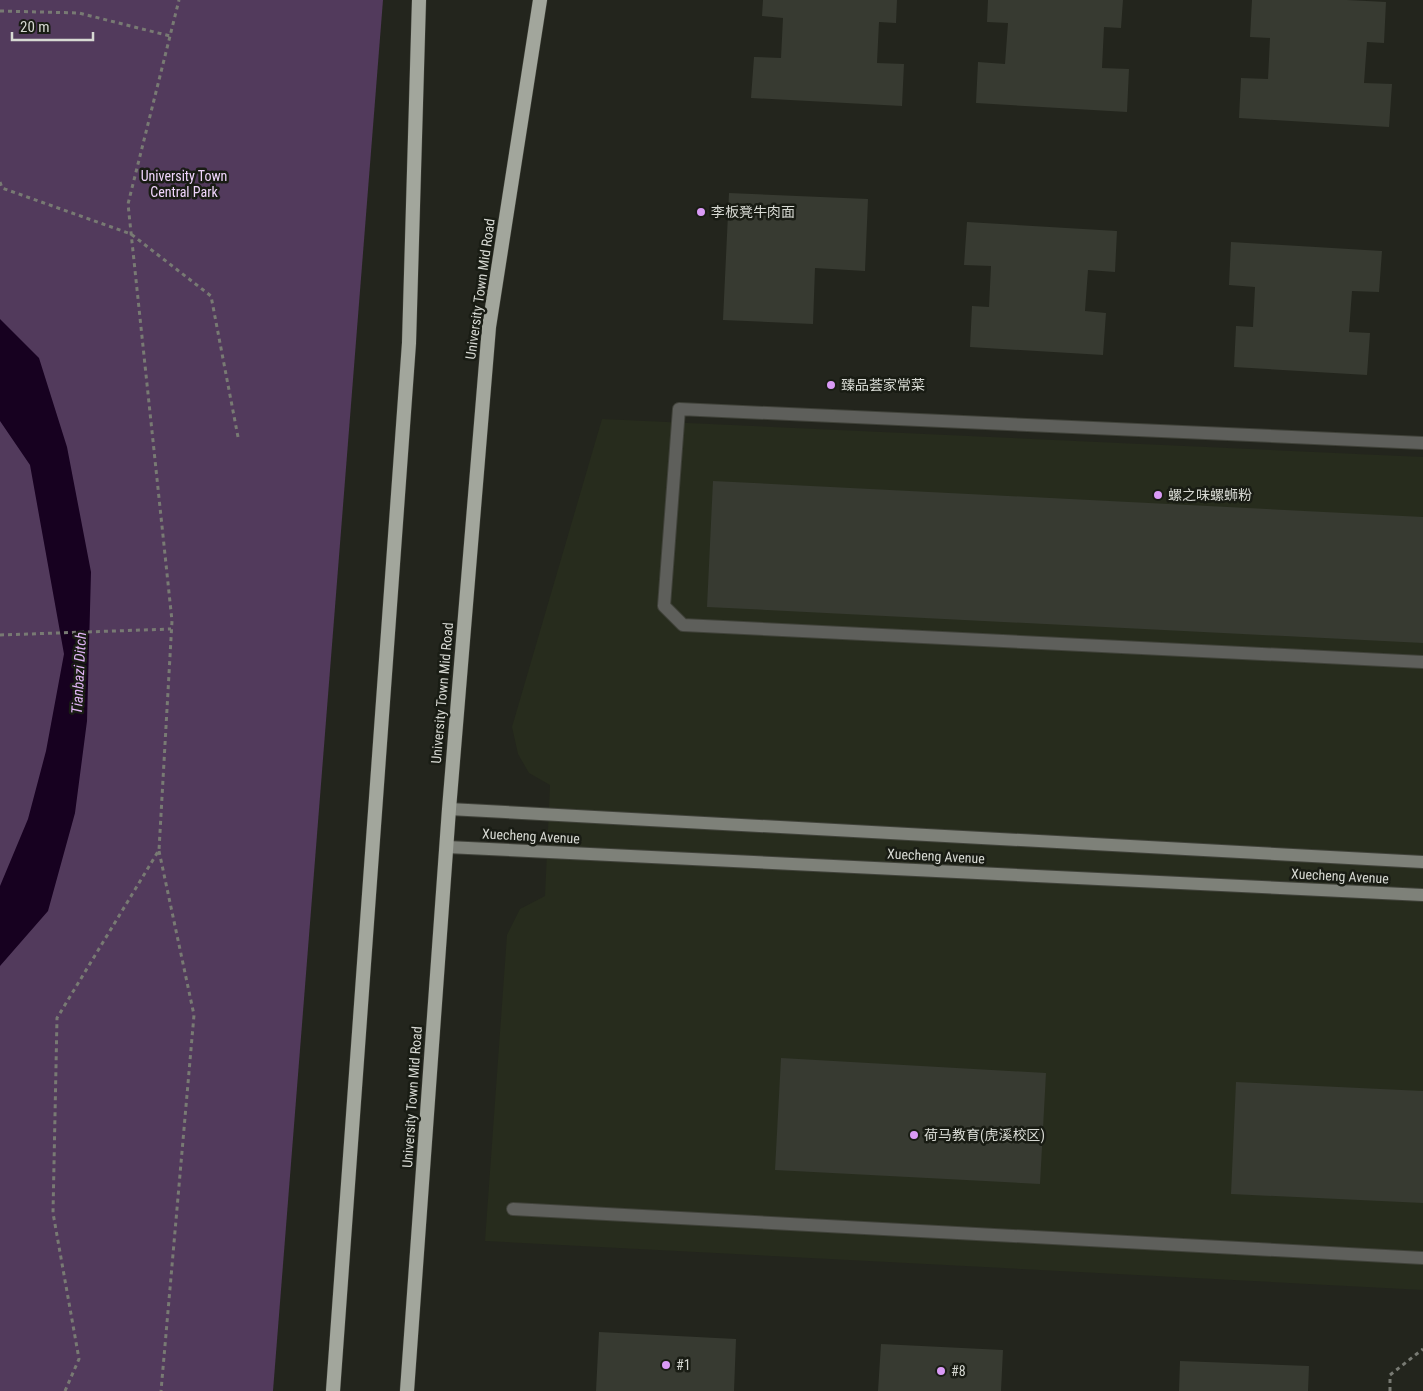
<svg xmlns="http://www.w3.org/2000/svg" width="1423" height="1391" viewBox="0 0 1423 1391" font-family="'Roboto Condensed','Noto Sans SC',sans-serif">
<rect width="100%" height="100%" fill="#23251d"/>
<!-- built -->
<path fill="#272c1d" d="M602 419 1423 457V1290L485 1241 507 935 520 909 545 896 550 785 529 773 518 754 512 727Z"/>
<!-- green -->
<path fill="#523a5c" d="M0 0H383L273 1391H0Z"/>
<!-- water -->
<path fill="#170120" d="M0 319 39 358 67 447 91 572 87 721 75 813 48 911 0 966V886L28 819 46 751 64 654 30 465 0 421Z"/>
<!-- building -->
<path fill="#373a31" d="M763 0H897L896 23 879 22 877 63 904 64 902 106 751 98 754 57 781 58 783 18 762 16Z
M988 0H1123L1121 28 1104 27 1102 68 1129 69 1127 112 976 103 978 62 1005 64 1008 23 987 22Z
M1252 0H1347L1386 2 1384 43 1367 42 1364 83 1392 84 1389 127 1239 118 1241 78 1268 79 1270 38 1250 37Z
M729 193 868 199 865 271 815 268 813 324 723 320Z
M967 222 1117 231 1115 272 1088 270 1085 311 1106 313 1103 355 970 347 972 306 989 307 991 266 964 265Z
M1231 242 1382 251 1379 292 1352 291 1349 332 1370 333 1367 375 1234 367 1236 326 1253 327 1255 287 1229 285Z
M713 481 1423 517V643L707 607Z
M781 1058 1046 1073 1040 1184 775 1170Z
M1236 1082 1423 1091V1203L1231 1194Z
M599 1332 736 1339 734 1391H596Z
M881 1344 1003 1350 1001 1391H878Z
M1180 1361 1309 1366 1308 1391H1179Z"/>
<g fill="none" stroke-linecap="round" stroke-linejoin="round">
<defs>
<path id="service" d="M1423 443 679 409 664 606 683 625 1423 662
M513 1209 1423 1258"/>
<path id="secondary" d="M449 809 1423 862
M447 847 1423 895"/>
<path id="trunk" d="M333 1391 409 343 419 0
M407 1391 449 809 489 327 540 0"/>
</defs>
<!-- service casing -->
<use href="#service" stroke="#40423a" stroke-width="14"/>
<!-- secondary casing -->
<use href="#secondary" stroke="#40423a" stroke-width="14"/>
<!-- trunk casing -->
<use href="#trunk" stroke="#40423a" stroke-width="15"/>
<!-- path -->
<path stroke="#787a73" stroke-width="3" stroke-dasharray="4 4" stroke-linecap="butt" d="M0 11 79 13 170 36
M0 182 2 188 131 234 211 296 238 437
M0 635 171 629
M159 851 194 1015 161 1391
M65 1391 79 1359 53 1213 57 1018 159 850 172 621 128 204 179 0
M1390 1391V1375L1423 1349"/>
<!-- service -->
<use href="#service" stroke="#5e5f5b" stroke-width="12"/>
<!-- secondary -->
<use href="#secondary" stroke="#7e8179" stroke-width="12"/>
<!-- trunk -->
<use href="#trunk" stroke="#a2a69c" stroke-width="14"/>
</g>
<!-- markers -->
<g fill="#da9af6" stroke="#191c14" stroke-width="2">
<circle cx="701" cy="212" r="5"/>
<circle cx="831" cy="385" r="5"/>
<circle cx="1158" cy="495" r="5"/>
<circle cx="914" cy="1135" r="5"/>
<circle cx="666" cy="1365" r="5"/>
<circle cx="941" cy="1371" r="5"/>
</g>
<g text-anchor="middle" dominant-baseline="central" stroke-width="5" stroke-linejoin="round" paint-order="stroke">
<!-- park labels -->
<g font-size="14" fill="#f0d5fc" stroke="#191c14">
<text x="184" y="176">University Town<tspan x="184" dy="16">Central Park</tspan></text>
</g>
<!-- poi labels -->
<g font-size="14" fill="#d7d9d3" stroke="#191c14" text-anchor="start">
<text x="711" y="212">李板凳牛肉面</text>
<text x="841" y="385">臻品荟家常菜</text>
<text x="1168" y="495">螺之味螺蛳粉</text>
<text x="924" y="1135">荷马教育(虎溪校区)</text>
<text x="676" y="1365">#1</text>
<text x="951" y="1371">#8</text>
</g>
<!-- street labels -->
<g font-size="14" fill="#d7d9d3" stroke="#191c14">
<text transform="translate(480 289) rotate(-82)">University Town Mid Road</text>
<text transform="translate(442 693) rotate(-85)">University Town Mid Road</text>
<text transform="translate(531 836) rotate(3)">Xuecheng Avenue</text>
<text transform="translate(936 856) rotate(3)">Xuecheng Avenue</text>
<text transform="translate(1340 876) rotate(3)">Xuecheng Avenue</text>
<text transform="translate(412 1097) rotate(-86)">University Town Mid Road</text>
</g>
<!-- water labels -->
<g font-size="15" font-style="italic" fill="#e0b4f5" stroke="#191c14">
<text transform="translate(79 673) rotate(-87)">Tianbazi Ditch</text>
</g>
</g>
<!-- scale -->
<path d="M12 32v8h81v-8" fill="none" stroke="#d7d9d3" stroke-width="2.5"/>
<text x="20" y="32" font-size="15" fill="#d7d9d3" stroke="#191c14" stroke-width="4" paint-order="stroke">20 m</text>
</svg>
